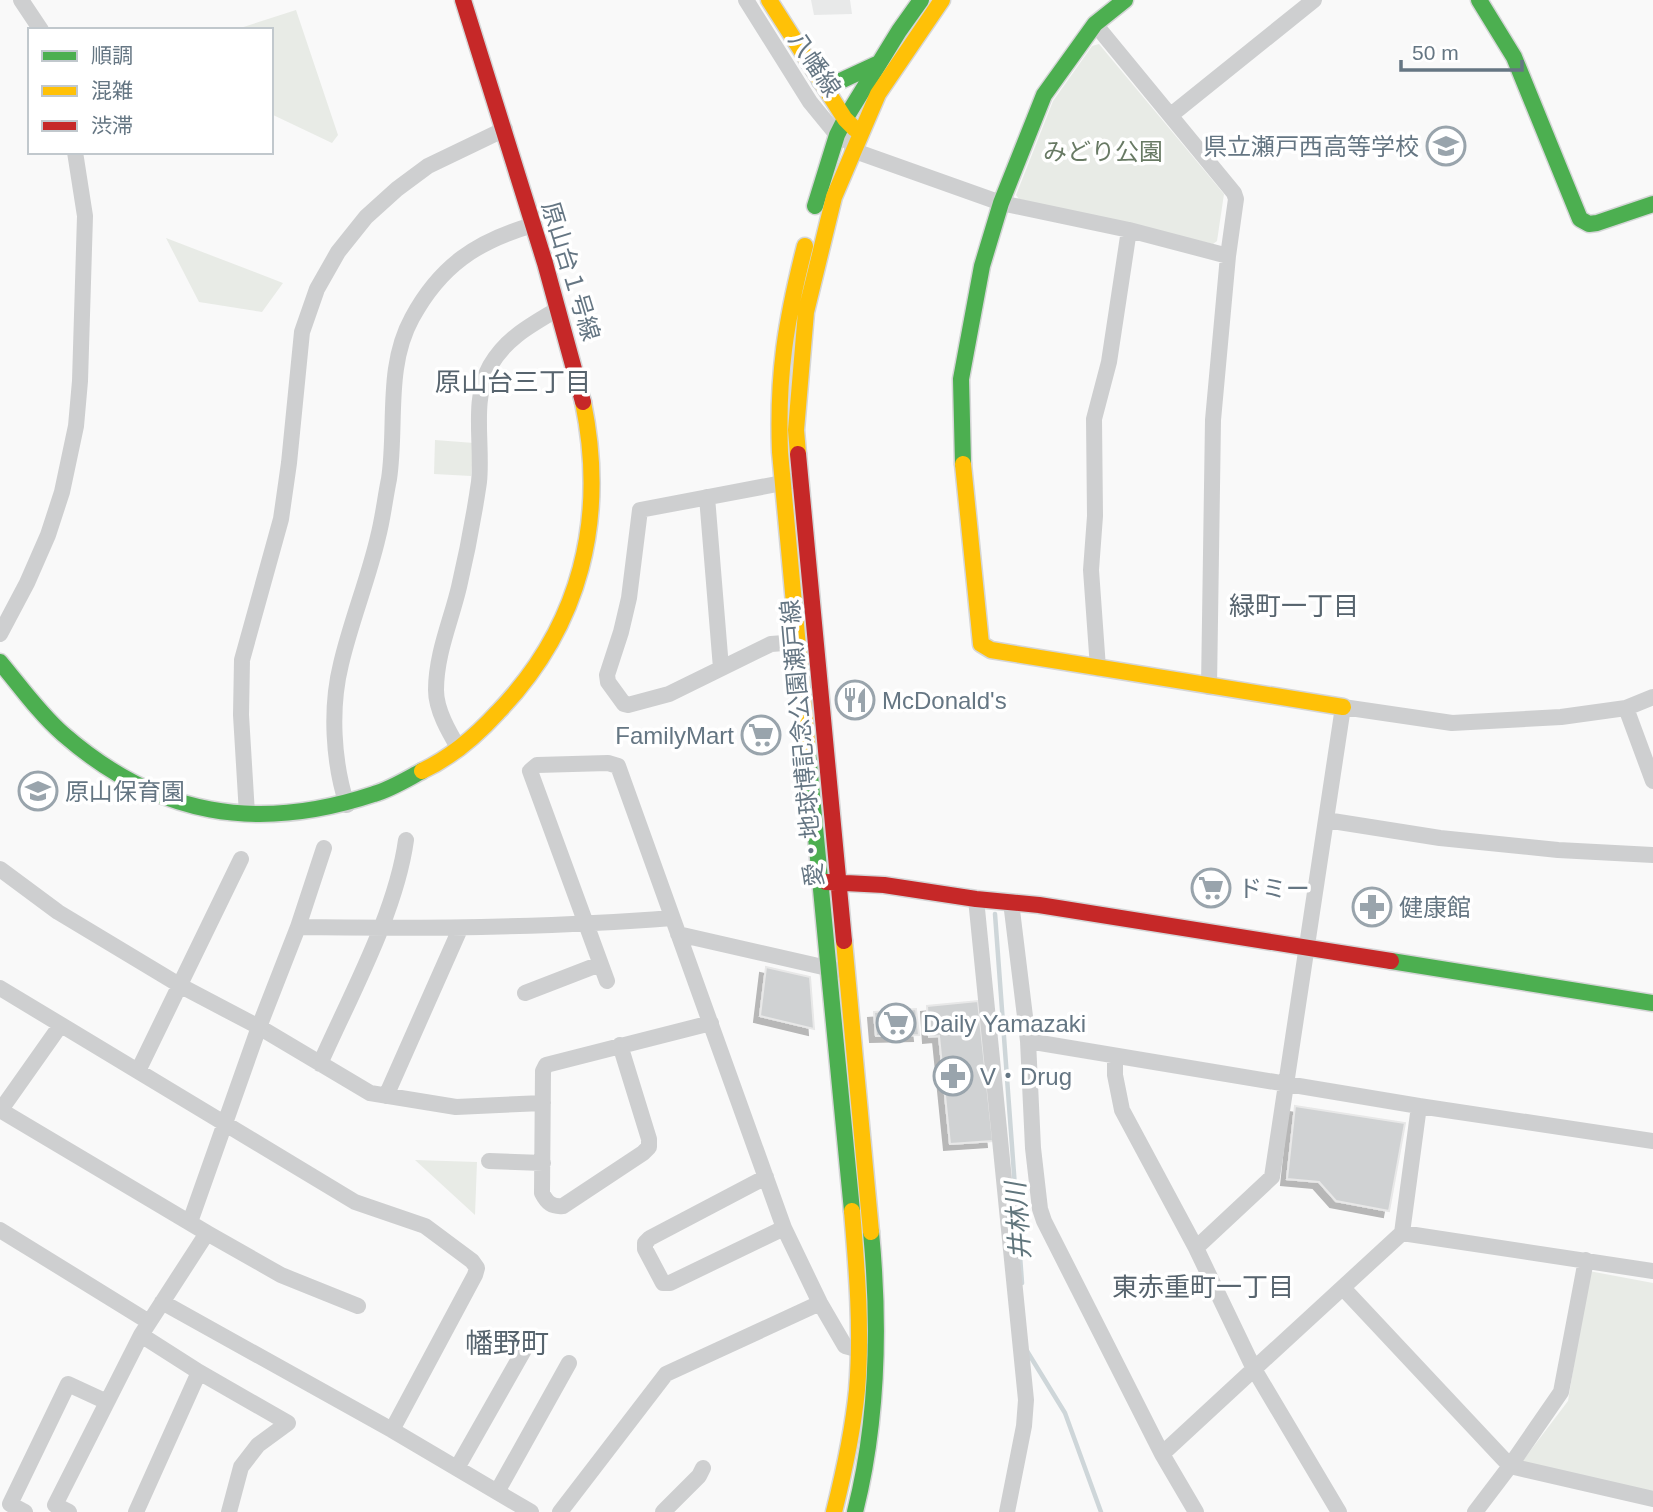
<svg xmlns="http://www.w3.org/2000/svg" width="1653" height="1512" viewBox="0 0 1653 1512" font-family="Helvetica,'Noto Sans JP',sans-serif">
<defs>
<filter id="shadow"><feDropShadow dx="-6" dy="6" stdDeviation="0" flood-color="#0004"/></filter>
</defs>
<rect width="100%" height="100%" fill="#f9f9f9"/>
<!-- built -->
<path fill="#e8e9e9" d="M811 0H850L852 14 814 15Z"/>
<!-- green -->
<path fill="#e8ebe6" d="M296 10 338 135 332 143 271 114V30H234Z
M1099 44 1224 194 1217 241 1213 244 1019 199 1016 195 1053 101 1092 46Z
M166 238 283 283 262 312 199 302Z
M435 440 474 443 471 476 434 474Z
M415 1160 477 1162 475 1215Z
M1589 1271 1653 1283V1492L1521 1463 1568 1401Z"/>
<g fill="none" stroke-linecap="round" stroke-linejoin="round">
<!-- stream -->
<path stroke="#ced6d9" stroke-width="4.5" d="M995 914 1022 1283
M1027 1351 1065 1413 1101 1512"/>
</g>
<!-- building -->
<path fill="#d0d2d3" stroke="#e8e8e8" stroke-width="2" filter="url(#shadow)" d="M766 967 810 977 814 1029 760 1016Z
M978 1001 993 1141 950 1144 939 1036 929 1037 927 1006Z
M916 1009 919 1035 876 1036 874 1012Z
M1295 1106 1405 1123 1389 1211 1336 1201 1319 1182 1287 1179Z"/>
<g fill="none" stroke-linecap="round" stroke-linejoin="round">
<defs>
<path id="fast" d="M1479 0 1514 57 1580 219 1589 224 1597 223 1653 204
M820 81 836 83 879 63
M815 206 837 135 845 119 899 31 921 0
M963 464 961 379 982 266 1001 203 1044 95 1095 24 1125 0
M0 662C20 686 39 713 63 734 157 816 257 833 374 794 391 789 407 779 422 771
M807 744 852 1211
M1391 961 1653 1003
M855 1512C878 1421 880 1326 871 1232"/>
<path id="slow" d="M769 0 845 119 855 129
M805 246C786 320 777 375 780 452L807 744
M798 454 796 430 806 312 834 197 878 94 942 0
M963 464 981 644 991 650 1343 707
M422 771C450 758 477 735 498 712 581 626 607 519 583 402
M844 941 871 1232
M834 1512C844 1472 853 1431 857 1390 862 1331 857 1270 852 1211"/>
<path id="jam" d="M463 0 545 263 583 402
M798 454 844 941
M826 882 884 885 976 899 1039 905 1391 961"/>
</defs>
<!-- fast casing -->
<use href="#fast" stroke="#d5d6d7" stroke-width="19"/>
<!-- slow casing -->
<use href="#slow" stroke="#d5d6d7" stroke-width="19"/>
<!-- jam casing -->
<use href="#jam" stroke="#d5d6d7" stroke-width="19"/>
<!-- street -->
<path stroke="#cecfd0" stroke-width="16" d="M21 0 41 30
M746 0 810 102 837 135 845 140
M1095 24 1234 193 1236 199 1228 256 1213 420 1209 687
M1171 115 1314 0
M852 150 1001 203 1129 230 1228 256
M793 481 640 510 629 598 621 632 607 675 608 682 624 704 628 705 669 694 771 644 797 642
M707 497 721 668
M0 634 27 583 48 535 62 492 76 426 80 381 85 216 75 152
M1098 668 1091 570 1095 516 1094 419 1109 362 1129 230
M1626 708 1653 781
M459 749C449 732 436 710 436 690 436 654 451 621 459 587 467 553 474 516 479 482 483 445 471 400 490 366 506 338 531 325 558 309
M347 805C333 762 330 708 341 664 351 621 368 580 378 537 383 518 385 498 389 479 397 426 385 367 412 318 440 266 477 241 533 225
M247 814 241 715 242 660 281 519 289 463 302 332 317 289 338 252 366 217 397 189 428 166 505 129
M1326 820 1440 838 1558 850 1653 855
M0 869 58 912 181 986 259 1027 370 1093 456 1107 543 1103
M976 899 1026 1400 1024 1426 1007 1512
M1011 902 1028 1041 1419 1106 1402 1233 1653 1271
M298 927 324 848
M678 934 836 970
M607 981 530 771 537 765 608 763 618 766 784 1228 820 1303 845 1346 867 1352
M0 988 355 1202 425 1226 472 1261 477 1268 475 1275 392 1430
M525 993 600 964
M1028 1041 1033 1148 1040 1209 1044 1221 1162 1454
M620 1045 649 1139V1147L643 1153 563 1206C552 1207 547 1203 542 1193L543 1071 546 1065 711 1023
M1115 1056V1075L1122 1110 1196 1248
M320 1064C350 996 396 913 406 840
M138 1071 241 859
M386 1096 460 929
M1419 1106 1653 1141
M0 1110 207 1233 141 1335 55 1505 69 1512
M0 1111 60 1026
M489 1161 543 1163
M766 1177 650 1238 645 1243V1249L663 1283H670L784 1228
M190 1222 259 1027 298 927C423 929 547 928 672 918
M0 1230 149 1322
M207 1233 281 1275 358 1306
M1343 1288 1510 1466 1653 1499
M162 1302 392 1430 531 1512
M141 1335 199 1372 288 1423 258 1445 241 1467 229 1512
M457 1468 528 1343
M497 1492 569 1363
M25 1512 10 1504 68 1384 107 1402
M136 1512 199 1372
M560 1512 666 1374 820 1303
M663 1512 699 1476 703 1468
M1196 1512 1162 1454 1254 1369 1196 1248 1272 1177 1343 707 1452 723 1561 717 1626 708 1653 697
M1339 1512 1254 1369 1402 1233
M1475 1512 1510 1466 1561 1392 1586 1260"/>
<!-- fast -->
<use href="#fast" stroke="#4caf50" stroke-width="16"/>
<!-- slow -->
<use href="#slow" stroke="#ffc107" stroke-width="16"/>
<!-- jam -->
<use href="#jam" stroke="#c62828" stroke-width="16"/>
</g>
<!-- icons -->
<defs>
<symbol id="school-ring" viewBox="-11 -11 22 22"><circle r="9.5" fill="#fff" stroke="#99a4ac" stroke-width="1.5"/><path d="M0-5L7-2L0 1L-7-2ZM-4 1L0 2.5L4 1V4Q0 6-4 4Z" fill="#99a4ac"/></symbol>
<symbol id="restaurant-ring" viewBox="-11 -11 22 22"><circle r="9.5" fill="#fff" stroke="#99a4ac" stroke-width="1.5"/><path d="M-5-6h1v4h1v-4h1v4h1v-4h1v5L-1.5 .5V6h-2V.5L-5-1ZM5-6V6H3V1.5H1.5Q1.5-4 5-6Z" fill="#99a4ac"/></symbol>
<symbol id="supermarket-ring" viewBox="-11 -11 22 22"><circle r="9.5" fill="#fff" stroke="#99a4ac" stroke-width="1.5"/><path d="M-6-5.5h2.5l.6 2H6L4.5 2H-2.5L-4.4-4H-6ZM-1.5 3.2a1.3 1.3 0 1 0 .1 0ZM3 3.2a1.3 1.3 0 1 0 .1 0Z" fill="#99a4ac"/></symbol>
<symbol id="pharmacy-ring" viewBox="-11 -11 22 22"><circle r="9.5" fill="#fff" stroke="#99a4ac" stroke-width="1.5"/><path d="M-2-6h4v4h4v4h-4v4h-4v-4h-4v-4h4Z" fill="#99a4ac"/></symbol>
</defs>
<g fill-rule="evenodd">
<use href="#school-ring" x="1424" y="124" width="44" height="44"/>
<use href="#restaurant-ring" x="833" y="678" width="44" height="44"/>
<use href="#supermarket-ring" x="739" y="713" width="44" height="44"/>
<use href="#school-ring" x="16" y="769" width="44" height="44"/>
<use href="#supermarket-ring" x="1189" y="866" width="44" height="44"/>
<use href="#pharmacy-ring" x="1350" y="885" width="44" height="44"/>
<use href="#supermarket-ring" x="874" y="1001" width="44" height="44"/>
<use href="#pharmacy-ring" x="931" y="1054" width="44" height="44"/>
</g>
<g text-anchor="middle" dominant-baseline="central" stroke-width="7" stroke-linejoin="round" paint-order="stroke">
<!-- street labels -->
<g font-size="24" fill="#657683" stroke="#fff">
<text transform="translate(815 64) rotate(56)">八幡線</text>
<text transform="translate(571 271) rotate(73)">原山台１号線</text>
<text transform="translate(802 743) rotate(-95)">愛・地球博記念公園瀬戸線</text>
</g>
<!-- poi labels -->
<g font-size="24" fill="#657683" stroke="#fff" text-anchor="start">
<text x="1419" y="146" text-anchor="end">県立瀬戸西高等学校</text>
<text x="882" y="700">McDonald's</text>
<text x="734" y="735" text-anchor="end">FamilyMart</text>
<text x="65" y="791">原山保育園</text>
<text x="1238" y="888">ドミー</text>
<text x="1399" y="907">健康館</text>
<text x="923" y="1023">Daily Yamazaki</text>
<text x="980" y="1076">V・Drug</text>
</g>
<!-- park labels -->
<g font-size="24" fill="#687a64" stroke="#fff">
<text x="1103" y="151">みどり公園</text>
</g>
<!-- neighbourhood labels -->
<g font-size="26" fill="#57646e" stroke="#fff">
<text x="513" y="382">原山台三丁目</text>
<text x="1294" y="606">緑町一丁目</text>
<text x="1203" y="1287">東赤重町一丁目</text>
</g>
<!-- water labels -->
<g font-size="26" font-style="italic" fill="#60757c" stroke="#fff">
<text transform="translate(1018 1221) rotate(-94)">井林川</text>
</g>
<!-- quarter labels -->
<g font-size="28" fill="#57646e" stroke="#fff">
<text x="507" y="1343">幡野町</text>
</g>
</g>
<!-- legend -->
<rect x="28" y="28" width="245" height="126" fill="#ffffff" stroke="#c1c8cd" stroke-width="2"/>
<rect x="42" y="51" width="35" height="10" fill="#4caf50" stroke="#c1c8cd" stroke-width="2"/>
<text x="91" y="63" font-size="21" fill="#657683">順調</text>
<rect x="42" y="86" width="35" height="10" fill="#ffc107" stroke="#c1c8cd" stroke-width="2"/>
<text x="91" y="98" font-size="21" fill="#657683">混雑</text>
<rect x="42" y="121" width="35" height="10" fill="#c62828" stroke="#c1c8cd" stroke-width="2"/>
<text x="91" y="133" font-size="21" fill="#657683">渋滞</text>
<!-- scale -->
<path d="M1401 60v10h121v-10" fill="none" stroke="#657683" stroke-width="3.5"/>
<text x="1412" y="60" font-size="21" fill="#657683" stroke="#ffffff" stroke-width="5" paint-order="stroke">50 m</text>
</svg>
